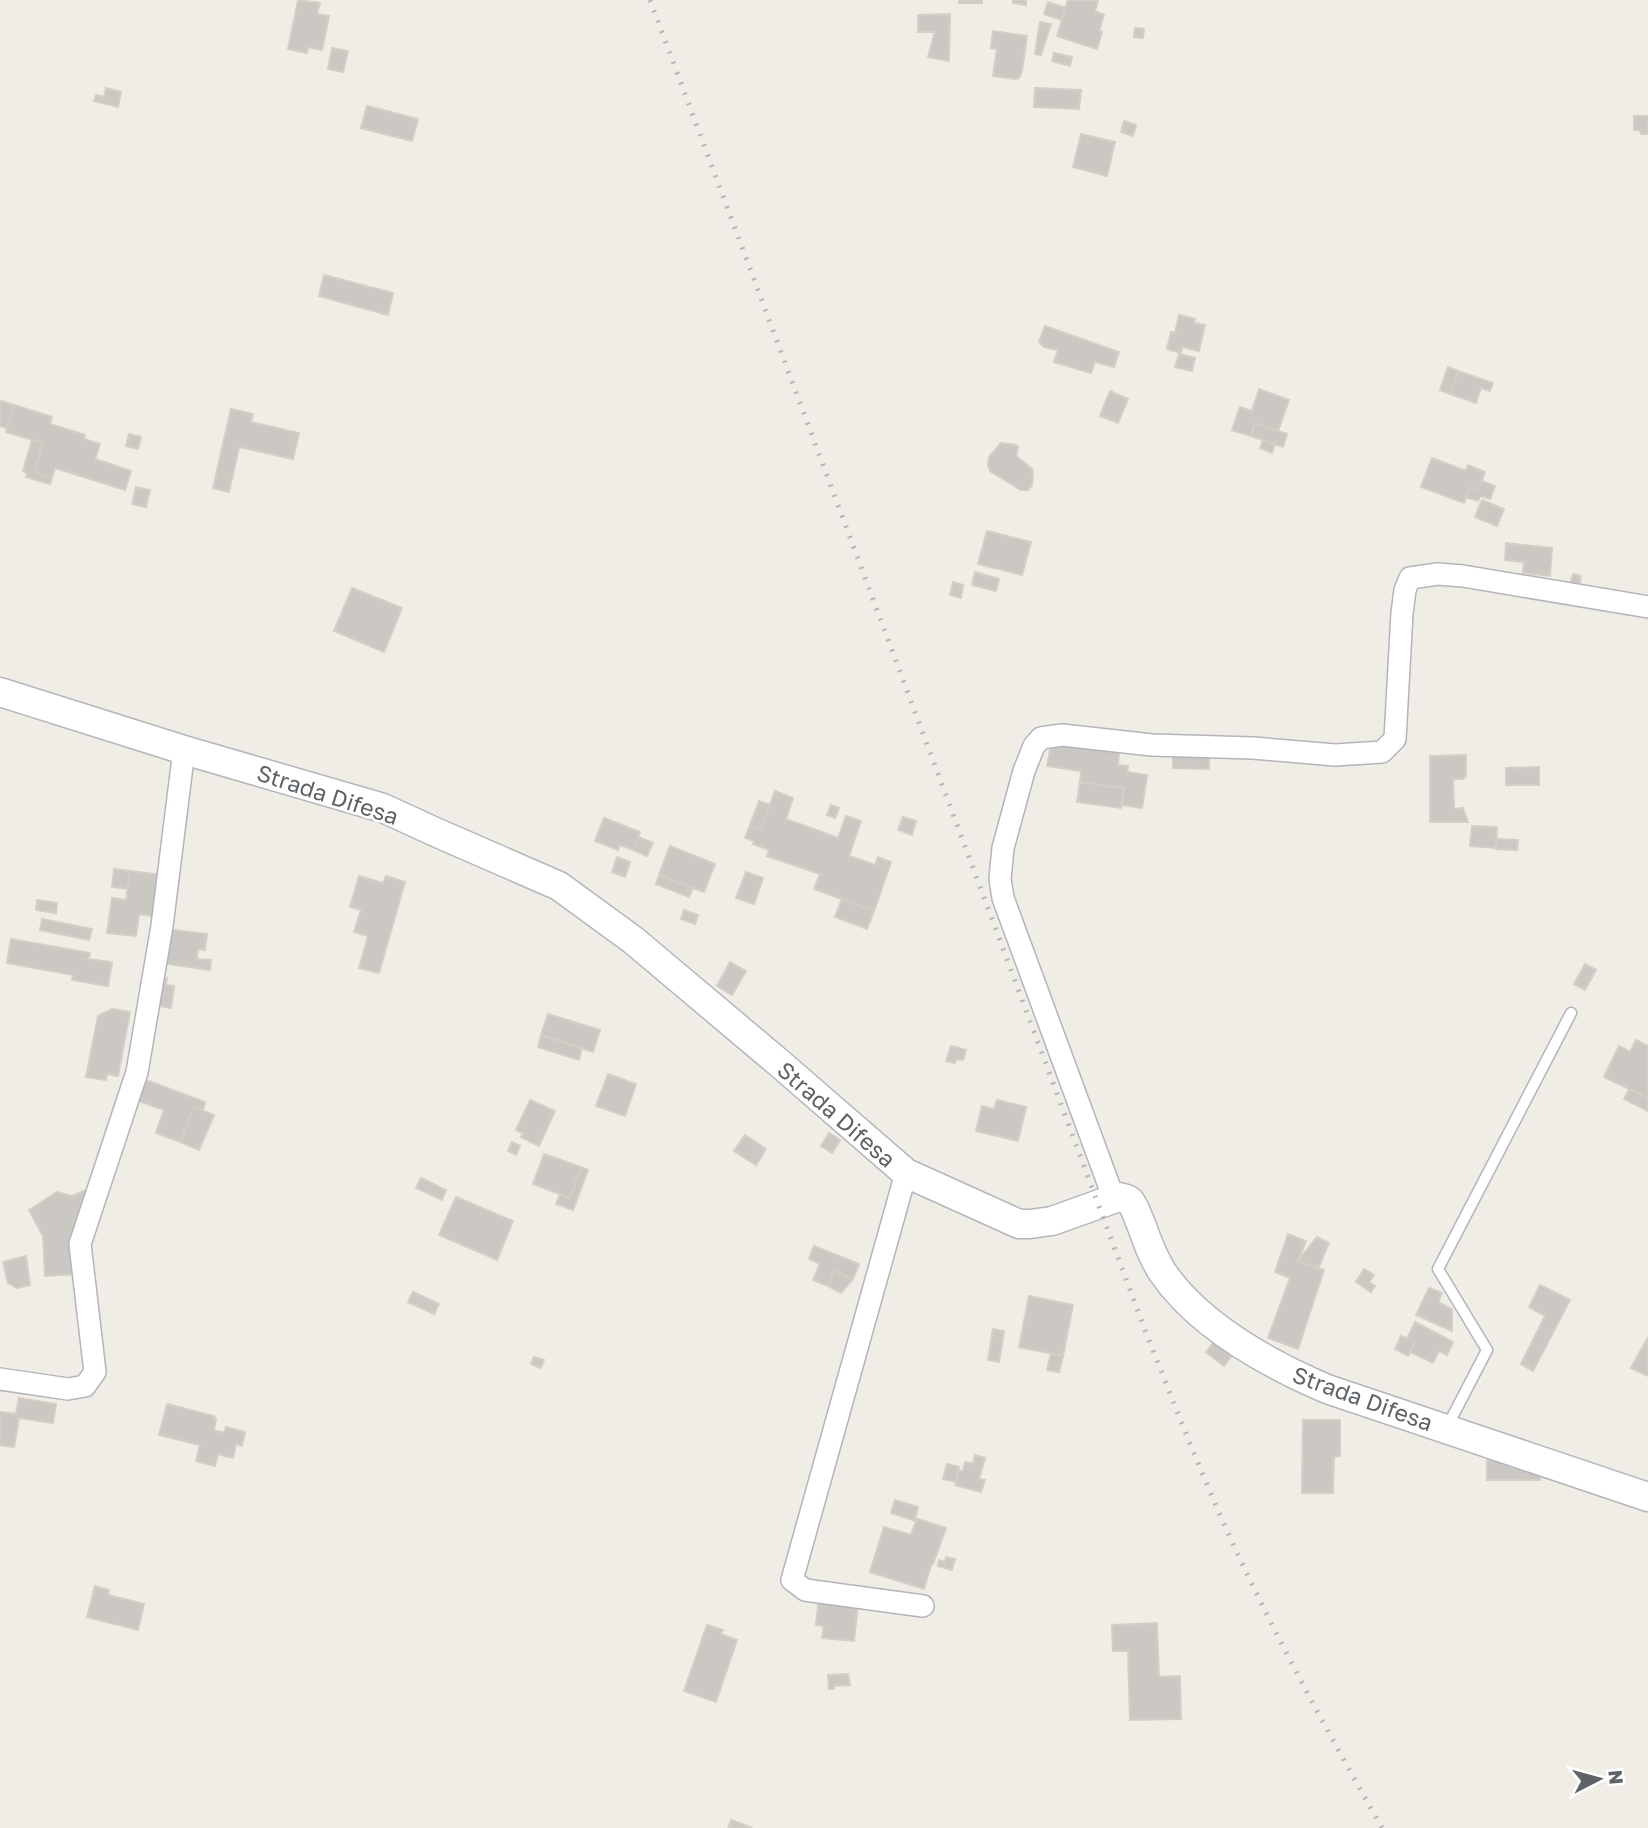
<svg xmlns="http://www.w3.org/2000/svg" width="1648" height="1828" viewBox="0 0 1648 1828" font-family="'Golos Text',sans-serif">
<rect width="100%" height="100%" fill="#f0ede7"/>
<!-- building -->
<path fill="#cbc8c3" stroke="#d5cec5" stroke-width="2" d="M298 0 320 3 317 14 329 16 322 50 308 47 307 53 288 49Z
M959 0H982V3H959Z
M1013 0H1026V5L1013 3Z
M1068 0H1098L1095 11 1104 15 1099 31 1102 32 1097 49 1057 36Z
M1048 2 1066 8 1062 20 1044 14Z
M950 14 949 61 928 57 935 32H918V15Z
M1040 22 1051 24 1041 55 1035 54Z
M1135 28 1144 29 1143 38 1134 37Z
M993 31 1027 36 1022 71 1019 78 1015 79 993 76 997 49 991 48Z
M332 48 348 51 343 72 328 69Z
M1054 53 1072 57 1070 66 1052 61Z
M106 88 121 92 118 107 94 101 96 95 104 97Z
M1035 88 1081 90 1079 109 1034 107Z
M367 106 418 119 412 141 361 128Z
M1634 116H1648V134H1641L1640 130H1634Z
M1124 121 1136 125 1133 136 1121 132Z
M1081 134 1115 142 1107 176 1073 167Z
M324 275 393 293 388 315 319 296Z
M1179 315 1195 319 1194 323 1205 325 1199 351 1182 347 1181 353 1167 349 1171 332 1175 333Z
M1045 326 1119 352 1114 367 1095 362 1091 373 1054 362 1058 350 1044 347 1039 342Z
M1179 354 1195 358 1192 371 1175 367Z
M1448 367 1458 371 1450 394 1440 390Z
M1458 371 1493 383 1490 391 1481 388 1476 403 1450 394Z
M1259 389 1289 400 1278 431 1255 423 1251 436 1232 430 1240 407 1252 411Z
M1110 391 1128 399 1118 423 1100 416Z
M0 401 14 405 7 428 0 426Z
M14 405 52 417 50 424 85 435 84 439 100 444 95 459 131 471 125 490 55 468 52 478 34 472 43 443 6 432Z
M231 409 253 414 251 422 299 433 293 459 239 447 229 492 213 488Z
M1255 423 1287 434 1283 447 1251 436Z
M129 434 141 437 138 449 126 446Z
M32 440 43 443 34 472 52 478 50 484 26 477 27 473 23 471Z
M1263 440 1275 444 1272 453 1260 448Z
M1001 443 1016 445 1018 447 1016 456 1033 470 1032 485 1028 490H1021L990 471 988 465 989 457Z
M1432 458 1466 471 1468 465 1485 472 1478 491 1469 487 1464 503 1421 487Z
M1482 481 1495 486 1490 499 1480 496 1478 501 1466 497 1469 487 1478 491Z
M136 487 150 490 146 507 132 504Z
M1482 500 1504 509 1497 526 1475 517Z
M987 531 1031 542 1022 575 978 564Z
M1506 543 1552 548 1550 576 1523 573 1524 562 1505 560Z
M975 572 999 579 996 591 972 585Z
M1573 574 1581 576 1579 587 1570 585Z
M953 582 963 585 961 598 950 595Z
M352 588 402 608 384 652 334 631Z
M1051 745 1116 747V751L1119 753 1118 765 1128 766 1127 772 1147 775 1142 808 1122 805 1124 788 1080 782 1081 771 1047 766Z
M1173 754 1209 755V769L1173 768Z
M1466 755V776L1463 779H1453L1454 809 1463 808 1468 822H1430V756Z
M1539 767V785H1506V768Z
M1080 782 1124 788 1121 808 1077 802Z
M775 791 793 798 786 819 838 838 846 816 861 821 849 856 875 865 878 857 891 862 874 911 814 889 820 874 767 856 769 850 753 844 754 841 745 838 750 825 761 829Z
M759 801 770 805 761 829 750 825Z
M831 805 839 808 835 818 827 815Z
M903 817 916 821 912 835 898 830Z
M604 818 640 832 633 850 620 845 618 850 595 841Z
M1472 826 1497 827 1496 848 1470 846Z
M638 837 653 843 647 856 633 850Z
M1496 839 1518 840 1517 850 1496 849Z
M670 846 715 864 704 892 659 875Z
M617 857 630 862 625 877 612 872Z
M114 869 130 871 128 889 112 887Z
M130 871 163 875 158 917 139 914 136 936 107 933 112 898 126 900Z
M746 872 763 878 754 904 736 898Z
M659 875 693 888 689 897 656 884Z
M359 876 383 883 386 876 405 882 379 973 359 968 368 936 354 932 361 910 350 907Z
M842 899 874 911 867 929 835 917Z
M37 900 57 903 56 913 36 910Z
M684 910 698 915 695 924 681 919Z
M42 919 92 929 89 940 40 930Z
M166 929 207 934 205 950 198 949 197 959 211 960 210 970 161 963Z
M11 939 90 953 88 959 112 962 108 986 72 980 73 975 7 963Z
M730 962 746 971 732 995 717 986Z
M1585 964 1596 970 1585 990 1574 984Z
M158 977 167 978 166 985 174 986 171 1008 154 1005Z
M112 1009 130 1012 118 1076 107 1074 106 1080 86 1077 98 1016Z
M548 1014 600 1030 593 1052 541 1035Z
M541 1035 582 1048 579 1060 538 1047Z
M1636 1040 1648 1046V1098L1604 1077 1619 1046 1630 1052Z
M951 1046 966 1050 963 1060 956 1059 955 1063 946 1061Z
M608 1074 636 1084 625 1116 596 1106Z
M141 1078 205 1102 203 1110 194 1107 180 1142 156 1133 164 1110 133 1099Z
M1629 1089 1648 1098V1111L1624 1099Z
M530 1100 555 1111 539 1146 521 1137 523 1133 516 1130Z
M997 1100 1026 1107 1018 1141 976 1131 982 1106 994 1109Z
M194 1107 214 1115 199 1150 180 1142Z
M829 1133 840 1140 832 1153 821 1146Z
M745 1135 766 1149 756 1165 734 1151Z
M512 1142 520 1146 516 1155 508 1151Z
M544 1154 581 1167 570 1198 533 1184Z
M581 1167 588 1170 573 1210 556 1204 560 1194 570 1198Z
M421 1178 446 1190 442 1200 416 1188Z
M86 1190 89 1198 79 1274 45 1276 43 1236 29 1210 57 1192 72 1196Z
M456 1197 513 1221 497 1260 439 1235Z
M1288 1234 1306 1241 1298 1261 1324 1270 1298 1349 1268 1338 1290 1278 1275 1272Z
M1317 1237 1329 1243 1318 1269 1298 1261Z
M814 1246 859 1264 853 1279 834 1271 828 1286 813 1280 820 1264 809 1259Z
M26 1256 30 1285 17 1288 8 1283 3 1262Z
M1364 1269 1374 1275 1369 1282 1375 1286 1371 1292 1356 1282Z
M834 1271 853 1279 841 1293 828 1286Z
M1540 1285 1570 1300 1533 1371 1521 1364 1545 1316 1529 1307Z
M1429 1288 1442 1293 1438 1302 1452 1309V1331L1416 1315Z
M413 1292 439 1304 434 1314 408 1302Z
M1029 1296 1073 1305 1063 1356 1019 1347Z
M1415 1322 1453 1342 1447 1355 1439 1351 1433 1363 1410 1352 1415 1342 1407 1339Z
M993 1329 1004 1331 999 1362 988 1360Z
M1401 1336 1415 1342 1408 1356 1395 1349Z
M1648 1337V1376L1631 1368Z
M1215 1341 1233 1354 1224 1366 1206 1352Z
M1051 1353 1063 1356 1059 1372 1047 1370Z
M534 1357 544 1360 541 1368 531 1364Z
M19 1398 56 1404 53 1423 19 1418 14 1447 0 1445V1412L16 1414Z
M167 1404 214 1416 216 1420 214 1430 224 1433 226 1427 245 1432 242 1446 236 1444 233 1458 218 1454 215 1466 196 1461 200 1445 159 1435Z
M1303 1420H1340V1456L1334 1457 1333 1493H1302Z
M1487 1451 1540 1465V1480H1487Z
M975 1455 985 1458 979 1479 985 1480 981 1492 955 1485 959 1470 963 1471 965 1462 973 1464Z
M947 1464 959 1467 956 1482 943 1479Z
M895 1500 918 1507 915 1518 946 1528 933 1564 931 1565 924 1589 870 1572 884 1527 911 1535 916 1521 891 1513Z
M946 1557 955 1559 952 1570 938 1566 939 1560 945 1562Z
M95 1586 109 1590 108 1595 144 1604 138 1630 87 1617Z
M819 1598 858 1604 854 1641 822 1638 824 1626 816 1625Z
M1157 1623 1159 1677 1180 1676 1181 1719 1130 1720 1128 1651H1113L1112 1625Z
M707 1625 723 1630 721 1634 737 1640 716 1702 684 1691Z
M848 1674 850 1685 834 1686V1689H829L828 1675Z
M731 1820 752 1828H728Z"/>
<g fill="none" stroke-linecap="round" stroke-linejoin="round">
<defs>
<path id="lane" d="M1446 1429 1487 1350 1438 1269 1571 1013"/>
<path id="street" d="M906 1173 792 1580 805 1590 923 1606
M1114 1199 1003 898 1000 879 1003 848 1024 771 1034 746 1041 738 1062 735 1152 745 1253 748 1335 755 1382 752 1395 739 1402 613 1405 590 1410 578 1438 574 1463 576 1648 607
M0 1379 68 1389 85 1386 95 1372 80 1244 137 1072 162 926 184 750"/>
<path id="secondary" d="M0 692 184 750 383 808 433 831 559 886 633 940 778 1062 906 1173 1019 1224H1030L1052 1221 1119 1197C1125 1198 1129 1199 1132 1204 1136 1210 1138 1218 1141 1224 1147 1241 1153 1258 1163 1273 1200 1327 1269 1364 1327 1389L1648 1497"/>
</defs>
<!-- lane casing -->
<use href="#lane" stroke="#b2b5b9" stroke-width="13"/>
<!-- street casing -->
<use href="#street" stroke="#b2b5b9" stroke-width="24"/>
<!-- secondary casing -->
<use href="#secondary" stroke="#b3b7bb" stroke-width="31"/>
<!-- lane -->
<use href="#lane" stroke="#fff" stroke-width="10"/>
<!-- street -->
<use href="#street" stroke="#fff" stroke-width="21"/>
<!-- secondary -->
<use href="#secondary" stroke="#fff" stroke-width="28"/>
<!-- rail -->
<path stroke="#b5b6b7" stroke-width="5" stroke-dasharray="2 9" stroke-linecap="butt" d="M650 0 1145 1330C1170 1393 1194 1456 1221 1517 1268 1624 1325 1727 1382 1828"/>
</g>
<g text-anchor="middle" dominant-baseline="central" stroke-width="5" stroke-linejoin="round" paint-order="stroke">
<!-- street labels -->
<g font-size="23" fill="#5e6367" stroke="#fff">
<text transform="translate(328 794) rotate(18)">Strada Difesa</text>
<text transform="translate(837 1114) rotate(41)">Strada Difesa</text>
<text transform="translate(1363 1398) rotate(20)">Strada Difesa</text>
</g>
</g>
<!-- north arrow -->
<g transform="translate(1599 1779) rotate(84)" stroke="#ffffff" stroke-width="5" paint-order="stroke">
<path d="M0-5L12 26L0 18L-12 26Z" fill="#5e6367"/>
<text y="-10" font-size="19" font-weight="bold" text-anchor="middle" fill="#5e6367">N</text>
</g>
</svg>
